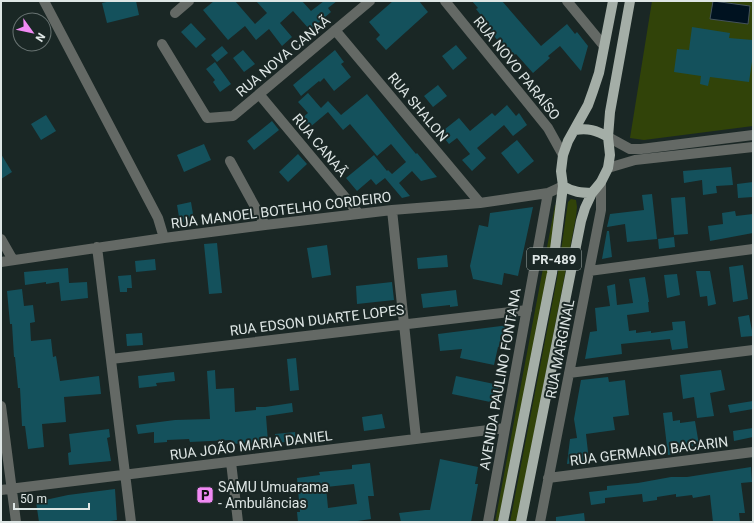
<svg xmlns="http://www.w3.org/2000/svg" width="754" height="523" viewBox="0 0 754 523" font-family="Roboto,sans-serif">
<rect width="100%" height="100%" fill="#1a2725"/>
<!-- green -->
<path fill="#314309" d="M652 1H753V126L644 140 630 138Z
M571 199 576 200 577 207 576 217 517 522H510L557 279 568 202Z
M555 205H558L549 269 501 522H495Z"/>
<!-- water -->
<path fill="#001220" stroke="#43525b" d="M713 1 750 6 748 24 710 19Z"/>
<!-- building -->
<path fill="#14515c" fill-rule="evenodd" d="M111 1H136L139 15 107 23 102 3Z
M214 1H235L255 24 267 13 256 1H302L311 11 324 1H337L328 8 331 12 310 30 293 11 280 23 292 37 282 46 269 29 256 40 245 26 228 40 203 10Z
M393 1H419L428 12 386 50 376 39 380 35 369 22Z
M472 1H502L541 46 567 24 575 34 577 32 588 46 581 71 560 46 548 56 550 58 533 73 516 54 513 56 501 41 499 42 488 29 490 27 476 9 478 8Z
M191 23 206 39 196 48 181 32Z
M692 27 730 33 729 38 753 40V55L749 82 710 77 708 86 700 84 701 76 674 72 677 49 689 50Z
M456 45 467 58 453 70 442 56Z
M222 46 228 53 217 62 211 55Z
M243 50 255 64 244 72 233 58Z
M335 50 344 62 341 64 351 77 334 91 324 78 320 82 319 81 301 96 293 85Z
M215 62 231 84 220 92 213 82 215 80 206 69Z
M438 85 447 96 433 107 424 96Z
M308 93 321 108 328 101 341 115 367 94 401 136 416 154 417 153 437 177 421 181 412 171 399 183 410 196 402 198 385 178 376 185 371 179 357 191 346 178 374 155 387 171 388 170 392 174 406 162 391 144 377 156 350 124 343 130 328 112 309 128 301 119 308 113 298 102Z
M507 105 516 116 519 113 527 125 513 136 504 125 477 148 486 158 472 171 462 160 470 154 457 138 449 144 440 133 459 118 470 131 492 113 495 116Z
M46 115 56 131 41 140 31 124Z
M272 121 279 130 254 150 247 141Z
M517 140 534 161 518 174 501 153Z
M204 144 211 160 184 172 177 155Z
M1 154 12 172 1 179Z
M298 154 307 164 288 182 279 172Z
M731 167 733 185 716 186 717 193 703 195 702 180 684 183 683 171Z
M753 182V197L738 198 737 184Z
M652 194 657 239 627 242 625 224 607 227 610 214 644 210 642 195Z
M685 197 688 234 674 235 671 198Z
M191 202 194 220 180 223 177 205Z
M533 207 518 276 504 273 502 285 473 279 470 266 479 225 488 227 490 213Z
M735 211 736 216 753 214V233L710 241 708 226 723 224 722 213Z
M607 231H609L612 257 602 259Z
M674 237 675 247 659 249 658 239Z
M217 243 222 293 209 294 204 244Z
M327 245 331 275 312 278 307 248Z
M447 255 448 267 418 269 417 258Z
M155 259 156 270 136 272 135 261Z
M743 265 748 299 733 302 729 267Z
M68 268 69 283 87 282 88 298 61 301 59 282 46 284V282L25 285 24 272Z
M696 271H710L716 304 708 306 707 296 700 297Z
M677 274 680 295 667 298 664 275Z
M131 275 132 288H127V292H120L118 276Z
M645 277 649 302H648L649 312 627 315 629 331 636 330V333L651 331V333L673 330 672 322 685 321 688 348 672 350 670 339 640 342 621 344 622 354 585 359 590 332 597 331 595 308 610 306 607 286 615 284 617 305 633 303 629 279Z
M392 282 394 300 357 304 356 286Z
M22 289 24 306 33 305 35 322 30 323 31 341 51 339 53 357 56 356 60 381 99 376 101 394 64 397 66 422 42 424 44 447 28 449 25 426H22L20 388H18L15 357H14L12 324H10L7 291Z
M456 290 458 306 450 307V305L423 308 421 294Z
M749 315 753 336 741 337 738 317Z
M509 325 504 348 498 347 494 365 460 358 462 349 440 351 438 334Z
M142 333 143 345 127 346 126 334Z
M296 358 299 390 290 391 287 359Z
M215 370 216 389 234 388 235 412 256 410V407H265L292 403 293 412 266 416 268 442 231 444V440L190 442 189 439 167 440V442L154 443V432L138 434 136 425 175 420 210 419 207 371Z
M721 370 725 390 710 393 714 416 697 418 694 397 683 399 680 375Z
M174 372 175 381 156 383 157 386 139 388 138 376Z
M456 376 499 385 495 403 452 394Z
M608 377 609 382 625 380 629 415 613 417 615 430 586 434 589 461 567 464 570 439 577 438 574 419 581 380Z
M753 401V409L730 413 728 405Z
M672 412 673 421 680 420V423L695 421 699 445 680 447 681 453 668 455 663 413Z
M382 414 385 428 364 431 362 417Z
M753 428V437L734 441 733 431Z
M109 429 110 437 107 438 111 461 69 465 68 453 71 452 69 434Z
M295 432 296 441 276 443 275 434Z
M440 459 478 467 475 484H478L471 522H401L399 513 425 510H430Z
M370 463 374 496H368L371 519 351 522H298L297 512H300L297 478 320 475 319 472 352 469V465ZM354 484 357 504 328 508 326 487Z
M751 467 752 482 741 483 745 513H739L740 522H713L710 495 693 498 692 495 676 497V494L657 497V500L643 502 642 494 605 498V503L591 505 589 492 607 490V486L638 483 671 477H687Z
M115 489 117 520 104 522H39L36 502 68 495Z
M584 513 585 522H556V517Z"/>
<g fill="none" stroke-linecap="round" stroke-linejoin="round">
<!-- minor -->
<path stroke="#646965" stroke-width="10" d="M44 1 158 218 164 238
M445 1 548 128 563 155
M567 1 604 46
M175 13 189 1
M335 30 480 203
M162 44 207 118 233 116 370 1
M259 94 359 214
M608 137 630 149H641L753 135
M230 161 265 225
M608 168 635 160 753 147
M392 210 416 438
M1 239 13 260
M97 247 131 522
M1 262 164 238 265 225 392 210 480 203 548 193 563 186
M589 271 753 249
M111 359 527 310
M569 373 753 350
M1 406 16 522
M231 462 238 522
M548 478 753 452
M1 490 505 428
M488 522 548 193
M540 522 601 210V182"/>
<!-- major -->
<path stroke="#a4aea7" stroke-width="10" d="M575 130C588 128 596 130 608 137
M563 186C573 192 581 193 592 193
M503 522 552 273 563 186 561 171 563 155 568 141 588 105 593 91 599 73 613 1
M521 522 581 221 585 208 592 193 601 182 608 168 610 155 608 137 610 112 630 1"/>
</g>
<!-- icons -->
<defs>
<symbol id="parking-square" viewBox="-11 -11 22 22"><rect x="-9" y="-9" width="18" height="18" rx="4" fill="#f18af4" stroke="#1a2725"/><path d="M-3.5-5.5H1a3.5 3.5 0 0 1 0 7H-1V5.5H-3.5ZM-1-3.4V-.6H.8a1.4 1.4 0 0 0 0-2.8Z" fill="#111"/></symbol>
</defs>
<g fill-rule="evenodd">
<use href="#parking-square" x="195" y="485" width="20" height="20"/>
</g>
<g text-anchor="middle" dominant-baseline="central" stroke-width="4" stroke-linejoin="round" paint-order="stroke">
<!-- shield labels -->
<rect fill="#1a2725" stroke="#a3adab" stroke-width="1" x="527" y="248" width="54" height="22" rx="3"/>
<g font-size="13" font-weight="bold" fill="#dee6e5">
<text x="554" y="259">PR-489</text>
</g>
<!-- street labels -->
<g font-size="14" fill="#dee6e5" stroke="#1a2725">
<text transform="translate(283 56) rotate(-40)">RUA NOVA CANAÃ</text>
<text transform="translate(517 68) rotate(51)">RUA NOVO PARAÍSO</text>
<text transform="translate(418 107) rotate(50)">RUA SHALON</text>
<text transform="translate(320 145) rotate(50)">RUA CANAÃ</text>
<text transform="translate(281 210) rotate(-7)">RUA MANOEL BOTELHO CORDEIRO</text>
<text transform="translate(317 320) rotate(-7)">RUA EDSON DUARTE LOPES</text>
<text transform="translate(560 349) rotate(-79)">RUA MARGINAL</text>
<text transform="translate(500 379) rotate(-80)">AVENIDA PAULINO FONTANA</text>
<text transform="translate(251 445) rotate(-7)">RUA JOÃO MARIA DANIEL</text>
<text transform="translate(649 451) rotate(-7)">RUA GERMANO BACARIN</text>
</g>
<!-- poi labels -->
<g font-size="14" fill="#dee6e5" stroke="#1a2725" text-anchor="start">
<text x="218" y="487">SAMU Umuarama<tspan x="218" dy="16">- Ambulâncias</tspan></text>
</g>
</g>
<!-- border -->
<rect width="754" height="523" fill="none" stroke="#dee6e5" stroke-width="4"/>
<!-- north arrow -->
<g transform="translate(32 32) rotate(123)"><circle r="19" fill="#1a2725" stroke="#687372"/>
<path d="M0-3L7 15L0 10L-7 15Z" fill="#f18af4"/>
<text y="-6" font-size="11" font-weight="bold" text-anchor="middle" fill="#dee6e5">N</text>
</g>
<!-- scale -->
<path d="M14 503v6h75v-6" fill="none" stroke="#dee6e5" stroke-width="2"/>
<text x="20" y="503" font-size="12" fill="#dee6e5" stroke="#1a2725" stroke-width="3" paint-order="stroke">50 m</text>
</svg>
